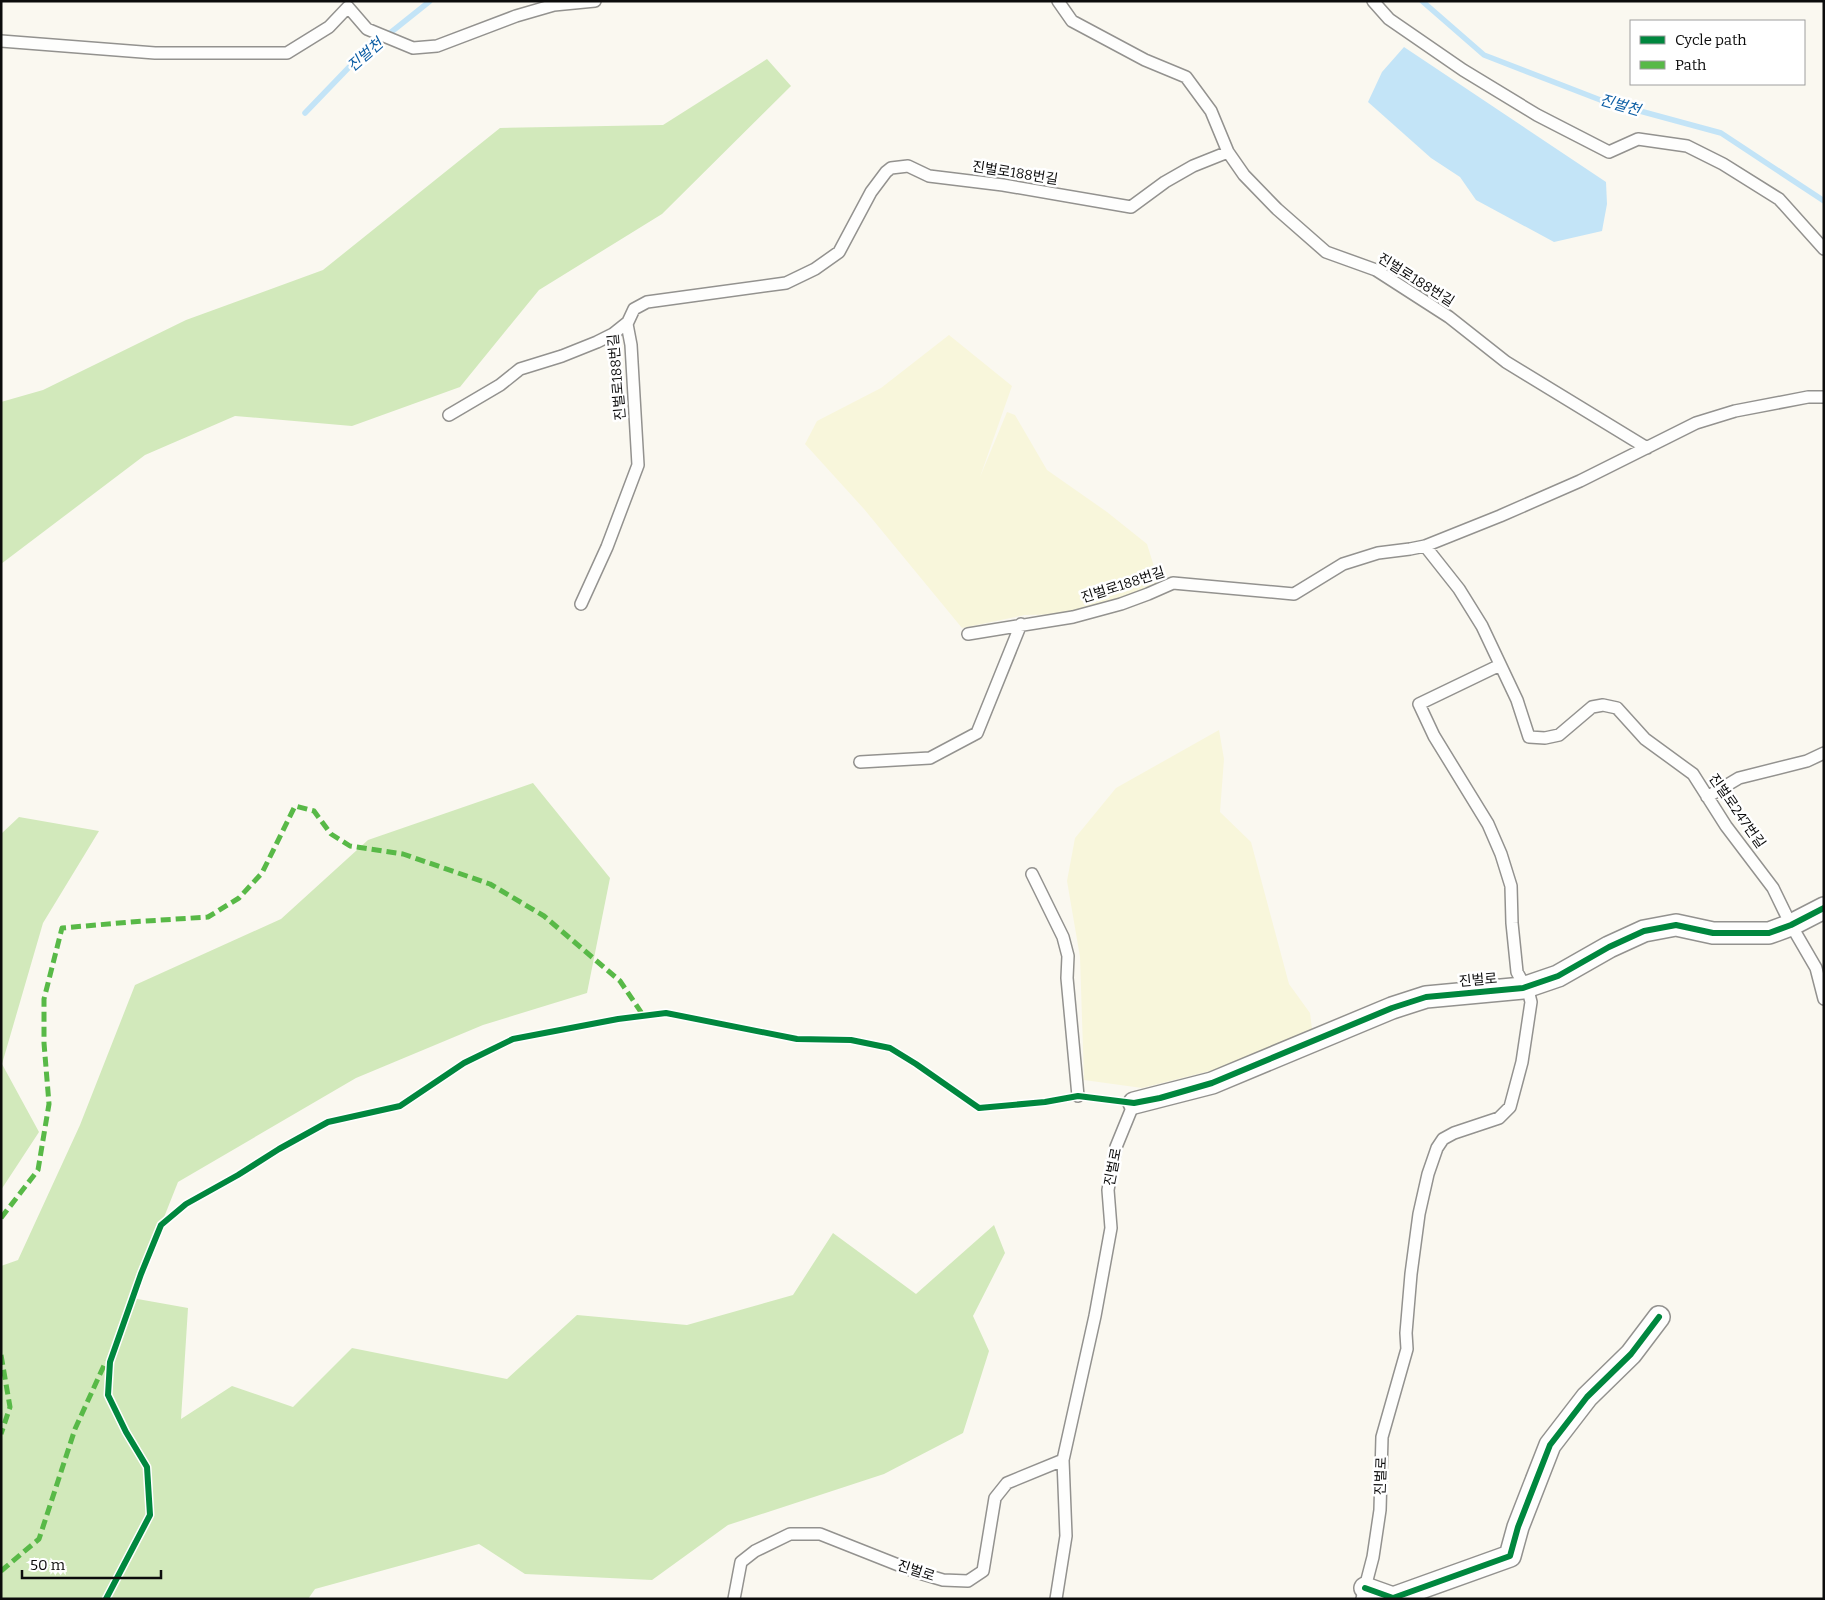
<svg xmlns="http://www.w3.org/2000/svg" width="1825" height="1600" viewBox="0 0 1825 1600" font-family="Bitter,'Noto Sans KR',serif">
<rect width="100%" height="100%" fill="#faf8f0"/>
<!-- farmland -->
<path fill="#f8f6db" d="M949 335 1012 386 980 477 1007 412 1015 415 1047 470 1107 512 1147 544 1156 573 1166 582 1071 614 1025 615 962 628 864 509 805 444 817 421 881 388Z
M1219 730 1224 759 1220 812 1251 842 1289 984 1310 1013 1312 1029 1214 1070 1142 1088 1084 1080 1080 957 1067 881 1075 838 1116 788Z"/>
<!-- forest -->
<path fill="#d2e9bb" d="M767 59 791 86 662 214 539 290 460 387 352 426 235 416 145 455 1 564V402L43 390 186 320 323 270 500 128 663 125Z
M533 783 610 878 587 993 483 1025 356 1078 178 1182 132 1298 188 1308 181 1419 232 1386 293 1407 352 1348 507 1379 577 1315 687 1325 793 1295 833 1233 916 1294 994 1225 1005 1253 973 1316 989 1351 963 1433 884 1474 728 1525 652 1580 525 1574 479 1544 315 1589 308 1599H1V1266L18 1260 80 1125 135 985 281 919 368 840Z
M19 817 99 831 43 923 2 1064 39 1132 1 1190V834Z"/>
<!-- water -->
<path fill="#c3e4f7" d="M1404 47 1606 182 1607 204 1602 231 1554 242 1476 200 1460 177 1431 158 1368 102 1382 72Z"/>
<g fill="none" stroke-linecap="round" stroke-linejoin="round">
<!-- stream -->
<path stroke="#c3e4f7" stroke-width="5.5" d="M1422 1 1484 55 1603 101 1721 133 1824 201
M305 113 355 61 430 1"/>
<defs>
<path id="service" d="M1058 1 1072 21 1145 60 1186 77 1211 111 1228 152 1244 175 1277 209 1326 252 1376 270 1449 317 1506 362 1647 448
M1373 1 1389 19 1463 70 1537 115 1609 152 1638 139 1687 146 1723 164 1779 199 1824 249
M1 41 155 53H287L329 27 348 7 367 29 413 48 437 46 516 16 554 5 595 1
M449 415 500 385 520 369 562 356 597 342 613 334 628 322
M1425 546 1459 589 1482 626 1517 700 1529 737 1545 738 1559 735 1592 707 1603 705 1617 708 1645 739 1693 774 1726 826 1773 888 1791 925 1816 968 1824 999
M581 604 607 547 638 465 631 345 627 324 634 309 647 302 786 283 815 269 839 252 871 192 886 172 891 168 908 166 929 176 1003 185 1131 207 1165 182 1193 166 1228 152
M968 634 1073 617 1121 604 1148 594 1173 583 1294 594 1343 564 1378 553 1410 549 1425 546 1500 516 1580 481 1696 423 1735 411 1808 397H1824
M860 762 930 758 977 733 1021 624
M1707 797 1739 778 1807 761 1824 753
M1032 874 1063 937 1068 956 1067 978 1078 1096
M734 1599 741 1562 755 1551 790 1534H820L916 1572 943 1580 968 1581 983 1571 995 1498 1007 1483 1063 1460
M1056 1599 1066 1536 1063 1460 1095 1316 1111 1228 1108 1190 1116 1147 1134 1103
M1362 1599 1373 1557 1380 1510 1382 1437 1407 1349 1406 1333 1411 1274 1419 1214 1428 1174 1437 1148 1443 1139 1454 1133 1499 1118 1510 1107 1522 1062 1531 1002 1529 994 1517 972 1512 923 1511 886 1501 854 1488 824 1434 736 1419 704 1500 665"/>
<path id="minor" d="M1134 1103 1212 1083 1392 1008 1426 997 1523 988 1558 976 1609 947 1644 931 1676 925 1713 933H1769L1791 925 1824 908
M1365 1588 1393 1598 1510 1556 1518 1527 1550 1445 1587 1397 1631 1354 1659 1317"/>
</defs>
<!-- service casing -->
<use href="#service" stroke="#93928f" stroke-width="14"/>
<!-- minor casing -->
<use href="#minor" stroke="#93928f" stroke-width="24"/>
<!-- service -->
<use href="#service" stroke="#fefefd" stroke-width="11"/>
<!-- minor -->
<use href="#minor" stroke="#fefefd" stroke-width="21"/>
<!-- quiet -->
<path stroke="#58b947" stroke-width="5" stroke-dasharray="10 5" stroke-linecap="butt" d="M1 1218 38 1170 49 1104 44 1043V999L62 928 131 922 208 917 239 898 262 873 295 806 314 811 331 834 350 846 403 854 490 884 544 916 620 981 643 1015
M1 1355 10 1407 1 1434
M1 1571 39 1539 75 1429 106 1361"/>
<defs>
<path id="cycleway" d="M1365 1588 1393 1598 1510 1556 1518 1527 1550 1445 1587 1397 1631 1354 1659 1317
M106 1599 150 1515 147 1467 126 1432 108 1395 110 1362 141 1274 161 1225 186 1204 238 1175 279 1149 328 1122 400 1106 464 1063 513 1039 618 1019 666 1013 797 1039 851 1040 890 1048 916 1064 979 1108 1045 1102 1078 1096 1134 1103 1160 1098 1212 1083 1392 1008 1426 997 1523 988 1558 976 1609 947 1644 931 1676 925 1713 933H1769L1791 925 1824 908"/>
</defs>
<!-- cycleway casing -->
<use href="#cycleway" stroke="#fff" stroke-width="9"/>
<!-- cycleway -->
<use href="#cycleway" stroke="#00873e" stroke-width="6"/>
</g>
<g text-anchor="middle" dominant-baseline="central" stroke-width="5" stroke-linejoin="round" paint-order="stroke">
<!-- street labels -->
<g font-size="14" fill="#0c0c0c" stroke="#fff">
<text transform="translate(1015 173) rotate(9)">진벌로188번길</text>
<text transform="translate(1416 280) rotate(32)">진벌로188번길</text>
<text transform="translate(617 377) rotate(-95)">진벌로188번길</text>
<text transform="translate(1123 585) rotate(-18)">진벌로188번길</text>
<text transform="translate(1737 811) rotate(55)">진벌로247번길</text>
<text transform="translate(1478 980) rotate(-5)">진벌로</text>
<text transform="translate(1113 1167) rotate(-79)">진벌로</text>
<text transform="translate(1381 1476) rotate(-88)">진벌로</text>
<text transform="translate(916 1571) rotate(18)">진벌로</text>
</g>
<!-- water labels -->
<g font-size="15" font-style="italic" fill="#0e5fa5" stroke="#fff">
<text transform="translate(365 55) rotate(-41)">진벌천</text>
<text transform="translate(1620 105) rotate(16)">진벌천</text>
</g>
</g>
<!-- border -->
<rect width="1825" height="1600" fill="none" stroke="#0c0c0c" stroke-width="5"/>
<!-- legend -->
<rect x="1630" y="20" width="175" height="65" fill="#ffffff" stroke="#9e9e9e"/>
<rect x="1640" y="36" width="25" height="8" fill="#00873e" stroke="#9e9e9e"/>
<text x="1675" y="45" font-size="15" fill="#0c0c0c">Cycle path</text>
<rect x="1640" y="61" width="25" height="8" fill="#58b947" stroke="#9e9e9e"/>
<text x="1675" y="70" font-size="15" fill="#0c0c0c">Path</text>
<!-- scale -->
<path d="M22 1570v8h139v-8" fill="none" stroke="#0c0c0c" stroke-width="2.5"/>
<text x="30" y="1570" font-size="15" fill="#0c0c0c" stroke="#ffffff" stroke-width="4" paint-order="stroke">50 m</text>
</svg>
